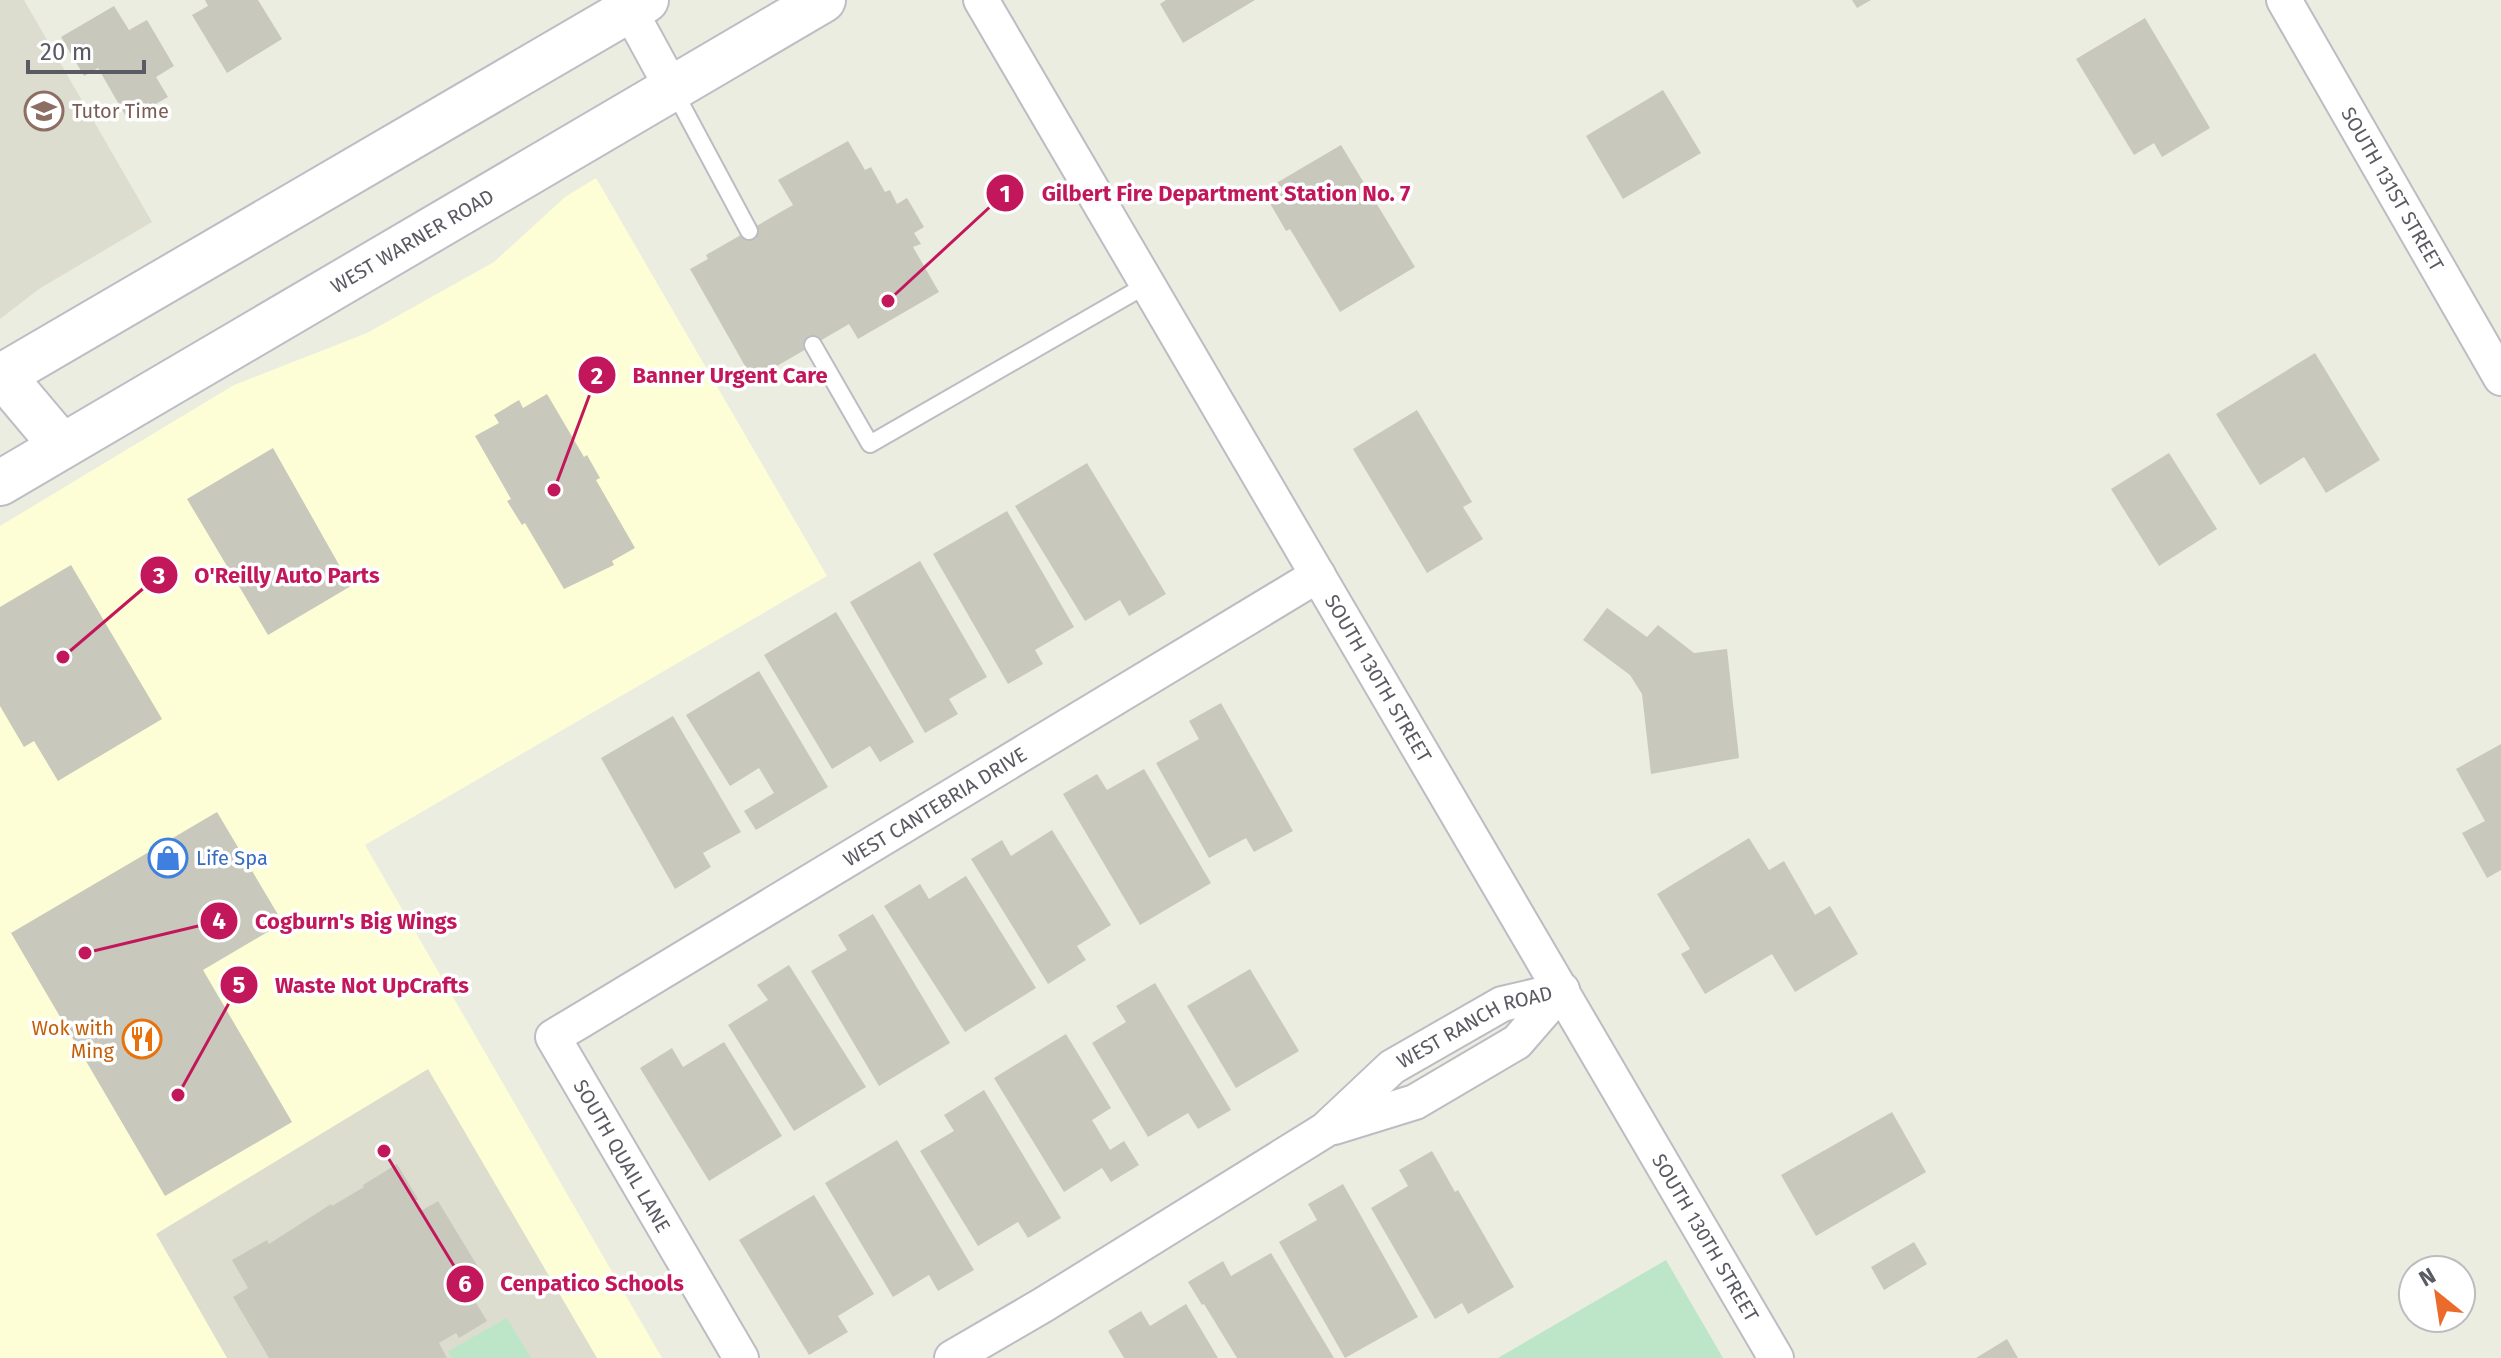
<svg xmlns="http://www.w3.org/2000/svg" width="2501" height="1358" viewBox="0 0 2501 1358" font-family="'Fira Sans',sans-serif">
<rect width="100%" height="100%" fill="#ecede1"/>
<!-- commercial -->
<path fill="#fdfed5" d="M596 178 827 576 365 845 662 1358H0V526L234 385 367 333 494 262 565 197Z"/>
<!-- education -->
<path fill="#ddddcf" d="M0 0H24L152 222 39 289 0 319Z
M428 1069 597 1358H227L156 1234Z"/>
<!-- green -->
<path fill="#bde5c7" d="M1666 1260 1723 1358H1498Z
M507 1318 531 1358H452L448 1351Z"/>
<!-- building -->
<path fill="#c8c8bd" d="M205 0H258L282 39 227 73 192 15 208 6Z
M1166 0H1255L1183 43 1160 4Z
M1852 0H1871L1857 8Z
M114 6 129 30 147 20 174 66 156 77 168 97 128 120 98 68 84 76 61 37Z
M2145 18 2210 128 2162 157 2154 143 2134 155 2076 59Z
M1663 90 1701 153 1623 199 1586 136Z
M848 141 865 170 871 167 885 192 890 190 897 204 907 198 924 227 914 233 921 244 913 247 939 292 858 339 849 324 753 380 690 269 708 259 706 255 793 205 778 180Z
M1341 145 1415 267 1340 312 1290 229 1286 231 1263 191Z
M2315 353 2380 460 2326 493 2304 457 2260 485 2216 414Z
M547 394 584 457 587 455 600 478 596 480 635 548 612 561 614 565 564 589 525 523 522 525 507 501 511 499 475 436 499 423 494 415 519 400 523 408Z
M1417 410 1472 502 1463 507 1483 539 1427 573 1353 449Z
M273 448 351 586 268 635 187 499Z
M2169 453 2217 529 2159 566 2111 489Z
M1087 463 1166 594 1129 616 1120 600 1085 621 1015 506Z
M1007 511 1074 627 1035 650 1043 664 1008 684 933 554Z
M920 561 987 677 949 699 958 714 925 733 850 602Z
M71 565 162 719 58 781 34 741 24 747 0 706V607Z
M1607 608 1647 637 1658 625 1694 653 1727 649 1739 758 1651 774 1642 694 1630 675 1583 640Z
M836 612 914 742 880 762 870 746 832 769 764 655Z
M759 671 828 787 756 830 744 811 774 793 759 768 730 786 686 715Z
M1221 703 1293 831 1254 852 1246 838 1209 858 1156 763 1199 739 1189 721Z
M673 716 741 832 703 853 711 867 675 889 601 758Z
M2501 744V870L2487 878 2462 833 2485 821 2456 769Z
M1144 769 1211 883 1140 925 1063 794 1097 774 1107 790Z
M217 812 283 923 203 970 292 1122 165 1196 11 933Z
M1052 830 1111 925 1077 946 1086 960 1048 984 971 859 1002 840 1011 856Z
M1749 838 1769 870 1784 861 1815 915 1830 906 1858 954 1795 992 1772 954 1705 994 1681 954 1690 949 1657 894Z
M966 876 1036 988 965 1032 884 906 920 884 929 899Z
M873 914 950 1043 879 1086 811 971 847 950 838 935Z
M789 965 866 1087 794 1131 728 1025 768 1000 757 985Z
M1250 969 1299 1051 1236 1088 1187 1006Z
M1155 983 1231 1110 1198 1129 1188 1113 1148 1137 1092 1043 1126 1022 1116 1006Z
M1066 1034 1111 1108 1092 1120 1110 1150 1124 1141 1139 1165 1111 1182 1102 1168 1064 1192 994 1078Z
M724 1042 782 1136 709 1181 640 1068 672 1048 683 1067Z
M984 1090 1061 1218 1028 1238 1018 1222 978 1246 920 1151 954 1131 944 1115Z
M1892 1112 1926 1172 1816 1236 1781 1175Z
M897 1140 974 1270 938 1291 929 1275 893 1297 825 1183Z
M1432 1151 1455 1192 1458 1190 1514 1287 1468 1314 1462 1303 1435 1319 1371 1208 1408 1186 1399 1170Z
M397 1164 418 1199 415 1201 421 1211 438 1201 481 1272 461 1285 466 1293 469 1291 487 1321 459 1338 456 1333 439 1343 447 1358H269L233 1297 248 1288 232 1260 267 1240 269 1244 331 1204 332 1206 364 1187 363 1185Z
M1343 1184 1418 1317 1345 1358 1279 1242 1317 1220 1308 1204Z
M814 1195 874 1294 838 1316 848 1332 809 1355 739 1240Z
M1914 1242 1927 1264 1884 1290 1871 1267Z
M1271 1253 1334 1358H1237L1204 1304 1202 1305 1188 1282 1223 1261 1231 1276Z
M1186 1304 1218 1358H1124L1108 1331 1141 1311 1150 1326Z
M2007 1339 2018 1358H1976Z"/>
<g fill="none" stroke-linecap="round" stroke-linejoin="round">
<defs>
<path id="lane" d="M674 91 749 231
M813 345 870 444 1148 284"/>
<g id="street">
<path d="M624 0 672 88"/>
<path id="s1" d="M981 0 1776 1358"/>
<path id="s2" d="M2284 0 2501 378"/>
<path d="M1334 1127 1415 1102 1517 1042 1562 990"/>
<path id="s3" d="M741 1358 553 1037C809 885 1062 728 1318 575"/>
<path id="s4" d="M952 1358 1043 1305 1325 1130 1392 1067 1502 1004 1562 990"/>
</g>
<g id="secondary">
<path d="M3 376 62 446"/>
<path d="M0 377 646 0"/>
<path id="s5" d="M0 483 823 0"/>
</g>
</defs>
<!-- lane casing -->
<use href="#lane" stroke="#bcbcc3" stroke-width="20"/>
<!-- street casing -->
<use href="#street" stroke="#bcbcc3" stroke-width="38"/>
<!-- secondary casing -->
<use href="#secondary" stroke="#bcbdc5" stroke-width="48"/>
<!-- lane -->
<use href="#lane" stroke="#fff" stroke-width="16"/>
<!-- street -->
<use href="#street" stroke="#fff" stroke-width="34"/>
<!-- secondary -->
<use href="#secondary" stroke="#fff" stroke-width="44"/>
</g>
<!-- icons -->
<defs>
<symbol id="school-ring" viewBox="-11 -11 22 22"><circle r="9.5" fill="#fff" stroke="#8d6e63" stroke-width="1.5"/><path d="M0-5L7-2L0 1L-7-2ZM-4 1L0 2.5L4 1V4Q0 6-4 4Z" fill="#8d6e63"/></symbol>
<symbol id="shop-ring" viewBox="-11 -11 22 22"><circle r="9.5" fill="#fff" stroke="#3f7fe0" stroke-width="1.5"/><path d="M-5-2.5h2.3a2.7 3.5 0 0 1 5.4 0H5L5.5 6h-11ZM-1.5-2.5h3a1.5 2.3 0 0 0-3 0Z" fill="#3f7fe0"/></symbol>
<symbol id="restaurant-ring" viewBox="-11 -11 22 22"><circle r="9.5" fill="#fff" stroke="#e8710a" stroke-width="1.5"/><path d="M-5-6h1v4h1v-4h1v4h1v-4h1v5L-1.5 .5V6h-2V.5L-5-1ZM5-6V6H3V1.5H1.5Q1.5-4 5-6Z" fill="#e8710a"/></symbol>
</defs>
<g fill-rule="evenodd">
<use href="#school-ring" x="22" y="89" width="44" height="44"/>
<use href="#shop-ring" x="146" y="836" width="44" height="44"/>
<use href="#restaurant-ring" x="120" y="1017" width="44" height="44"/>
</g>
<g text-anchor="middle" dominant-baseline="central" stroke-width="7" stroke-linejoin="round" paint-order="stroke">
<!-- education labels -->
<g font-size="20" fill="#785e54" stroke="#fff" text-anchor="start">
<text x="72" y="111">Tutor Time</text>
</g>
<!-- street labels -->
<g font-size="20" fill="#5a5b62" stroke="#fff">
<text stroke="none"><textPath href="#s2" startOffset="218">SOUTH 131ST STREET</textPath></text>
<text stroke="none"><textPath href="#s5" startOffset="478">WEST WARNER ROAD</textPath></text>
<text stroke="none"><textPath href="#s1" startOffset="786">SOUTH 130TH STREET</textPath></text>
<text stroke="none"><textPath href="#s3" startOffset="818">WEST CANTEBRIA DRIVE</textPath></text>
<text stroke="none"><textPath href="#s4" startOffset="622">WEST RANCH ROAD</textPath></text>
<text transform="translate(622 1156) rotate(60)">SOUTH QUAIL LANE</text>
<text stroke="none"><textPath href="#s1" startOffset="1434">SOUTH 130TH STREET</textPath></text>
</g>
<!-- shop labels -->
<g font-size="20" fill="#366cbe" stroke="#fff" text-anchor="start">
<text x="196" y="858">Life Spa</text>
</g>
<!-- food labels -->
<g font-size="20" fill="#c56008" stroke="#fff" text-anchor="end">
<text x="114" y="1028">Wok with<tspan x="114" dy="23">Ming</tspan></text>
</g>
</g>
<!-- callouts -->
<path fill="none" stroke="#c2185b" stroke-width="3" d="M888 301L1005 193M554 490L597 375M63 657L159 575M85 953L219 921M178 1095L239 985M384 1151L465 1284"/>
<g fill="#c2185b" stroke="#fff" stroke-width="3">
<circle cx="888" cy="301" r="8"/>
<circle cx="554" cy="490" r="8"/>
<circle cx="63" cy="657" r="8"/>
<circle cx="85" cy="953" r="8"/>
<circle cx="178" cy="1095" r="8"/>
<circle cx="384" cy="1151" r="8"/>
<circle cx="1005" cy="193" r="20"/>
<circle cx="597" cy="375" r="20"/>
<circle cx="159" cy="575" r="20"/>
<circle cx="219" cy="921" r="20"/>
<circle cx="239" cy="985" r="20"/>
<circle cx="465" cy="1284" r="20"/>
</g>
<g font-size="24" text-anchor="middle" font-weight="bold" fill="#fff">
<text x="1005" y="202">1</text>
<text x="597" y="384">2</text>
<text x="159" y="584">3</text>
<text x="219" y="929">4</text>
<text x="239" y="993">5</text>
<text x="465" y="1292">6</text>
</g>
<g font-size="22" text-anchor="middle" font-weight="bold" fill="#c2185b" stroke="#fff" stroke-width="7" stroke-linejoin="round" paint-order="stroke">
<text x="1226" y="201">Gilbert Fire Department Station No. 7</text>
<text x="730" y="383">Banner Urgent Care</text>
<text x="287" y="583">O'Reilly Auto Parts</text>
<text x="356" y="929">Cogburn's Big Wings</text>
<text x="372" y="993">Waste Not UpCrafts</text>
<text x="592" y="1291">Cenpatico Schools</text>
</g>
<!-- north arrow -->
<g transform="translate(2437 1294) rotate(330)"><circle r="38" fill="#ffffff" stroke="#bdbdc0" stroke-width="2"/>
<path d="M0-6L14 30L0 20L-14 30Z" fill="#ea6b2a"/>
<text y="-12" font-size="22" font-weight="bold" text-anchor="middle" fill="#5a5b62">N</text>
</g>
<!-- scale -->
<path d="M28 60v12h116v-12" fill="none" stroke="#5a5b62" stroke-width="4"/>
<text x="40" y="60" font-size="24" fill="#5a5b62" stroke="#ffffff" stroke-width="6" paint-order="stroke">20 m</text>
</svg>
